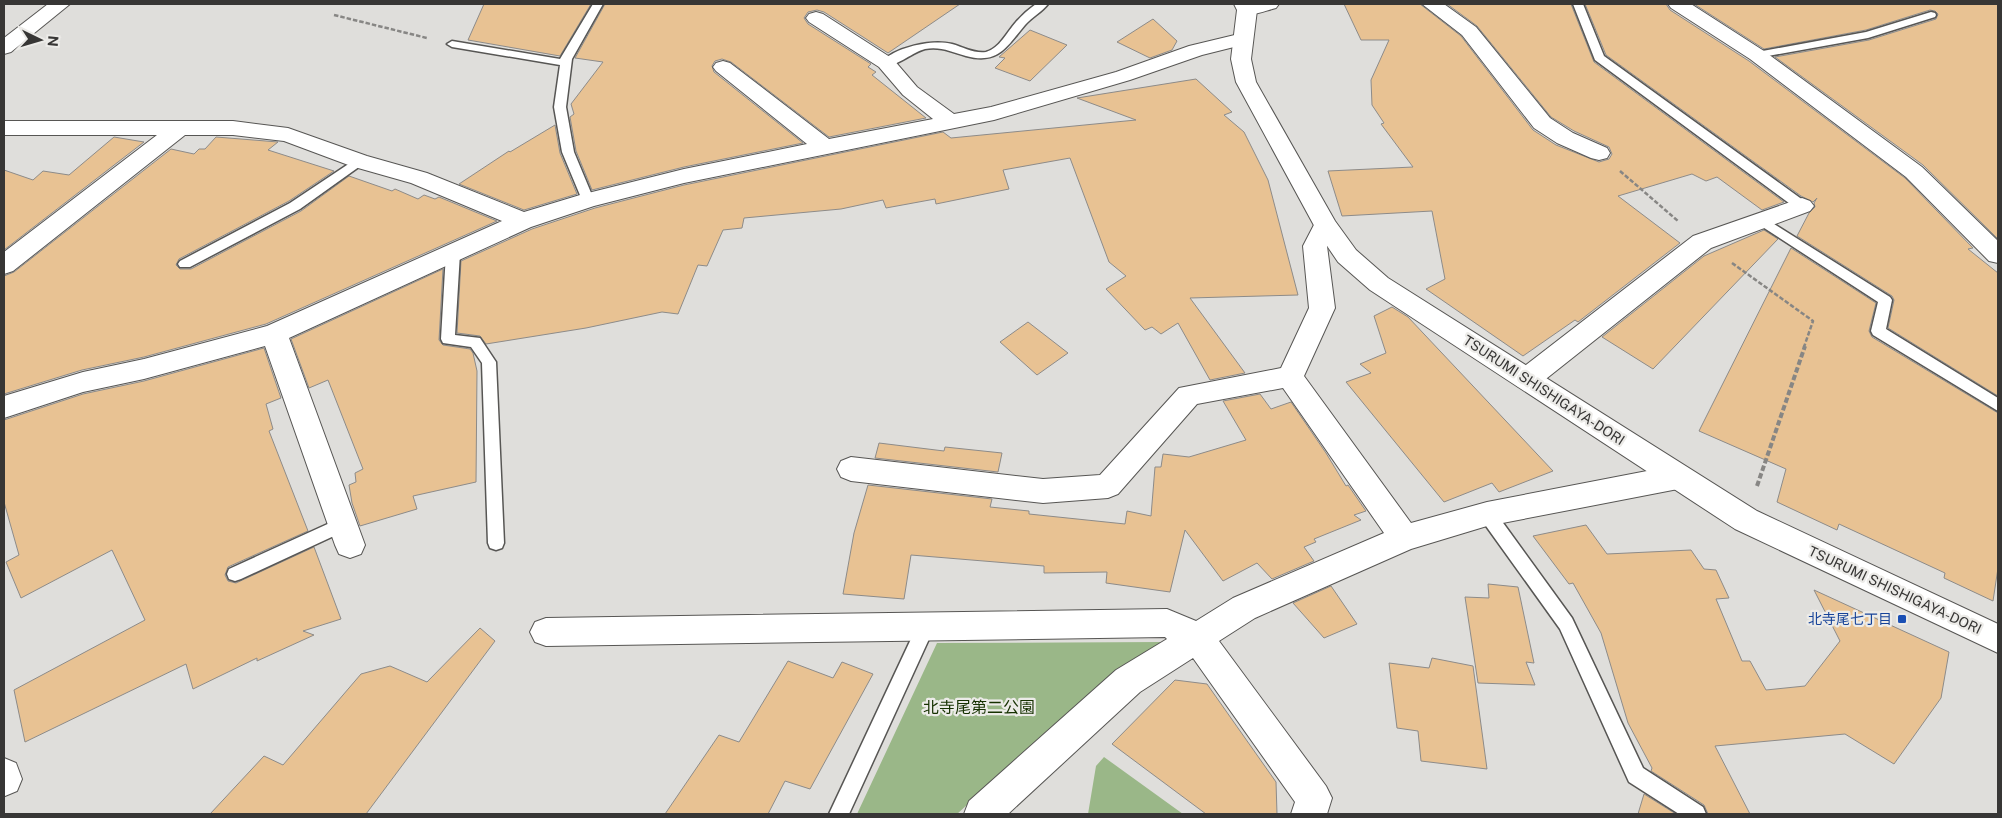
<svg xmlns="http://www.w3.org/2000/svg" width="2002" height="818" viewBox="0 0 2002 818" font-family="'Public Sans','Noto Sans JP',sans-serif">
<rect width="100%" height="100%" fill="#dfdedb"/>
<!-- green -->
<path fill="#9ab788" d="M1162 642 1110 676 957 814H857L937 643Z
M1104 757 1183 814H1088L1096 766Z"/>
<!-- building -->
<path fill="#e8c293" stroke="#8d8b89" d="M484 4H591L560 56 468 40Z
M605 4H960L888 53 824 12 817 10 808 12 804 18 808 24 871 64 868 67 876 72 872 75 926 118 829 137 731 62 722 59 715 61 712 66 714 72 803 143 684 167 592 190 576 151 570 117 574 114 571 104 603 62 575 58Z
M1344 4H1420L1461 36 1533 130 1556 145 1599 162 1609 159 1612 154 1609 147 1574 131 1551 117 1477 26 1447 4H1571L1594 62 1784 202 1762 210 1717 177 1706 181 1692 174 1618 196 1680 243 1578 322 1575 320 1523 356 1426 289 1445 279 1432 211 1342 216 1328 171 1413 167 1381 124 1384 123 1372 105 1371 80 1389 40H1361Z
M1585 4H1666L1670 10 1749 61 1905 178 1973 248 1968 249 1998 273V396L1888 328 1894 300 1892 296 1797 236 1809 213 1815 207 1814 203 1817 198 1813 202 1801 196 1606 55Z
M1694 4H1998V239L1923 165 1775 57 1869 40 1936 19 1938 14 1935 11 1930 10 1866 30 1764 49Z
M1153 19 1177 41 1172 50 1150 58 1117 42Z
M1030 30 1067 45 1030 81 995 68 1005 58 999 57Z
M1196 79 1232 112 1224 115 1244 132 1268 180 1298 295 1190 298 1245 373 1210 380 1178 323 1161 334 1152 327 1145 330 1106 289 1126 276 1109 262 1070 158 1003 170 1009 189 936 204 935 199 886 208 883 200 841 209 744 218 742 228 723 230 707 266 698 265 678 314 662 312 586 328 486 344 480 336 457 333 461 261 532 229 595 208 684 185 943 132 951 138 1136 120 1077 98Z
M555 125 560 153 577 194 524 210 459 184 509 151 510 152Z
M114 137 144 142 4 250V170L33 180 43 171 69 175Z
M216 137 278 142 268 150 334 171 289 201 179 259 176 265 180 269H191L301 211 349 176 392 191 395 189 418 199 424 195 435 199 439 197 497 221 266 324 144 357 82 370 4 394V276L14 272 171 149 194 154 199 149H205Z
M1764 230 1778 239 1653 369 1602 337 1704 256Z
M1791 248 1876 303 1869 331 1872 337 1998 413V568L1993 601 1944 578 1945 573 1839 524 1837 530 1777 502 1786 469 1699 431Z
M443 269 439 340 443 345 470 349 473 353 477 371 476 482 413 496 417 509 360 526 352 503 349 485 356 482 355 473 363 469 328 380 309 388 291 339Z
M1392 307 1408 317 1553 471 1499 492 1492 483 1444 502 1346 382 1371 373 1360 364 1386 353 1374 316Z
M1028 322 1068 353 1037 375 1000 342Z
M264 348 281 398 266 404 273 429 269 431 308 531 228 567 225 575 228 581 236 583 314 547 341 619 303 631 314 635 257 661V658L193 689 186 664 25 742 14 690 145 620 112 550 21 598 6 562 19 555 4 502V420L83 394 144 381Z
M1260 394 1271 409 1291 402 1326 453 1346 486 1348 485 1366 511 1354 515 1361 520 1314 539 1316 542 1304 547 1314 561 1272 579 1257 563 1223 581 1185 530 1170 592 1106 583 1107 572 1044 573V566L911 555 904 599 843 594 854 533 868 485 992 499 990 507 1029 511V514L1125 524 1127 511 1151 516 1155 467H1161L1163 454 1189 457 1246 440 1223 401Z
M879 443 944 451 945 447 1002 453 998 472 875 458Z
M1586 525 1607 554 1691 550 1704 569 1716 570 1729 598 1716 599 1742 661H1750L1766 690 1805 686 1840 641 1814 590 1949 652 1941 698 1894 764 1845 734 1715 746 1750 814H1708L1704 805 1651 771 1652 768 1628 723 1601 633 1573 583 1569 584 1533 536Z
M1488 584 1518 587 1534 663 1526 662 1535 685 1478 683 1465 597 1489 598Z
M1331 586 1357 624 1324 638 1293 603Z
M480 628 495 641 366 814H210L264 756 283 765 361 674 390 666 427 682Z
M1432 658 1473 666 1487 769 1421 761 1418 731 1397 728 1389 663 1429 668Z
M788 661 833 678 842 662 873 674 810 789 785 781 768 814H665L719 735 739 742Z
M1175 680 1207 684 1276 782 1277 814H1206L1112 744Z
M1644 794 1676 814H1638Z"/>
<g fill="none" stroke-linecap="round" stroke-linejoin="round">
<defs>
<path id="lane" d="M593 4H603L572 59 566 107 574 152 594 200 588 204 582 200 562 152 554 107 560 65 452 47 447 44 452 41 560 59Z
M1036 4H1048C1042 12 1032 17 1025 25 1007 46 999 65 966 56 952 52 940 46 925 49 912 52 895 69 882 65L880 63C895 47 932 39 952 44 963 47 975 54 986 52 1000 48 1007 32 1016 22 1022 15 1029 9 1036 4Z
M1573 4H1583L1604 56 1807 203 1808 206 1807 209H1797L1595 60Z
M1931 12 1935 13 1936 15 1935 17 1868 38 1757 58 1751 55 1757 52 1866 32Z
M359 157 365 161 363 164 300 209 190 267H180L178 264 180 261 290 203Z
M1763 217 1890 297 1892 300 1886 329 1998 398V411L1873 335 1871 331 1878 302 1758 224 1757 221Z
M453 248 458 250 460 253 455 335 480 338 496 362 504 543 502 548 496 550 490 548 488 543 482 363 471 347 443 343 441 339 446 253 448 250Z
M1487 507 1493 509 1572 618 1643 768 1703 807 1706 814H1679L1629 782 1560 629 1481 519 1479 514 1481 509Z
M343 517 349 519 351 524 349 529 241 579 235 581 229 579 227 574 229 569Z
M925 620 931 622 934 628 849 814H829L919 622Z"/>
<path id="street" d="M48 4H70L11 52 4 54V38Z
M1248 4H1279L1276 8C1264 11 1252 17 1240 14L1237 10 1240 6Z
M1422 4H1444L1476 27 1550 118 1573 133 1607 148 1610 153 1607 158 1599 160 1591 158 1557 143 1534 128 1462 35Z
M1668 4H1691L1764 51 1922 167 1998 241V263L1989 261 1906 177 1750 59 1671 8Z
M816 12 823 14 893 59 917 87 954 114 991 107 1116 72 1189 46 1243 33 1250 35 1253 39 1250 43 1202 55 1130 80 994 120 684 183 594 206 531 227 289 338 365 545 361 554 350 558 339 554 335 545 265 346 144 379 83 392 4 418V396L83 372 144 359 267 326 502 221 411 183 351 166 284 141 233 135H185L13 271 4 274V252L157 135H4V121H233L288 128 367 156 427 173 524 212 580 195 684 169 807 144 716 71 713 67 716 63 723 61 730 63 829 139 933 119 903 95 879 67 809 22 806 18 809 14Z
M1802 198 1810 201 1814 206 1810 211 1711 248 1537 386 1527 389 1517 386 1514 379 1517 372 1693 236Z
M1325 217 1333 219 1337 225 1327 246 1335 308 1304 376 1411 523 1487 502 1678 465 1688 469 1692 477 1688 485 1678 489 1487 526 1411 549 1255 618 1219 641 1326 786 1332 798 1327 814H1291L1295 802 1193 658 1140 692 1008 814H964L969 801 1116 670 1167 639 1165 637 546 646 535 642 530 632 535 622 546 618 1167 609 1196 621 1233 598 1384 533 1283 388 1197 404 1118 494 1108 498 1043 503 851 481 841 477 837 469 841 461 851 457 1043 479 1100 475 1179 388 1281 368 1309 308 1303 246 1317 219Z
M4 758 16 763 22 779 17 791 5 796Z"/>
<path id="secondary" d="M1234 4H1254L1257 10 1251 59 1256 82 1335 221 1356 250 1388 278 1757 511 1998 624V653L1735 529 1370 290 1338 262 1317 231 1236 82 1231 59 1237 10Z"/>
</defs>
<!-- lane casing -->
<use href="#lane" stroke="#575654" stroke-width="3"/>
<!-- street casing -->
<use href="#street" stroke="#575654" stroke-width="2"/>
<!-- secondary casing -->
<use href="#secondary" stroke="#575654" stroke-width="2"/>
<!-- path-far1 -->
<path stroke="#878684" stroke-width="2.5" stroke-dasharray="4.5 2" stroke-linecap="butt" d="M334 15 427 38
M1620 171 1678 221
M1732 263 1813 321 1804 347"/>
<!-- path -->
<path stroke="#878684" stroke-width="4" stroke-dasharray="5.5 2.5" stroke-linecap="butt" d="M1757 486 1805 346"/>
<!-- lane -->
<use href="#lane" fill="#fff" fill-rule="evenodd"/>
<!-- street -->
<use href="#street" fill="#fff" fill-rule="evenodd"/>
<!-- secondary -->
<use href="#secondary" fill="#fff" fill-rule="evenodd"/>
</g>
<!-- markers -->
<rect fill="#1a4fb4" stroke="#ecebe8" stroke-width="2" x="1897" y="614" width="10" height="10" rx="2.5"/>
<g text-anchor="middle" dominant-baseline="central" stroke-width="4.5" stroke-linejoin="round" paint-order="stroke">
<!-- street labels -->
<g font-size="14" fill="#373635" stroke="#ecebe8">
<text transform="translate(1544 390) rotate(33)">TSURUMI SHISHIGAYA-DORI</text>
<text transform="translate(1895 590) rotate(25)">TSURUMI SHISHIGAYA-DORI</text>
</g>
<!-- transit labels -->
<g font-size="14" fill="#164399" stroke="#ecebe8" text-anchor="end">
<text x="1892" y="619">北寺尾七丁目</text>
</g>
<!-- near-park labels -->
<g font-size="16" fill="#163100" stroke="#ecebe8">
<text x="979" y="707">北寺尾第二公園</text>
</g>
</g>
<!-- border -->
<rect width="2002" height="818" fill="none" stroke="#373635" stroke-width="10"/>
<!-- north arrow -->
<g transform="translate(40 40) rotate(95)" stroke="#ecebe8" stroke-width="4" paint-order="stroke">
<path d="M0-4L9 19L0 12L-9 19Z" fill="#373635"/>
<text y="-8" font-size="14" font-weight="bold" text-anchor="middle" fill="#373635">N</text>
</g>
</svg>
